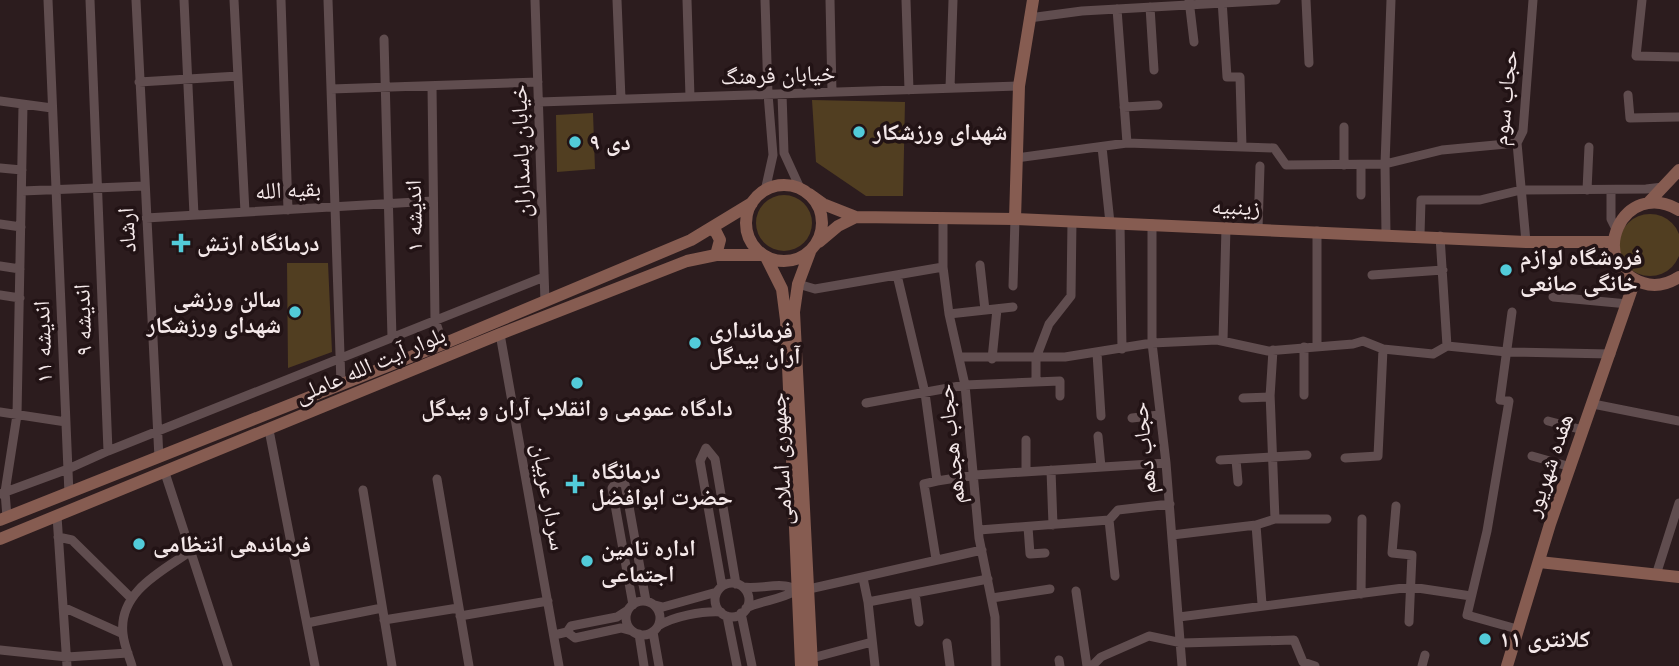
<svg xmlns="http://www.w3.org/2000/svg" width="1679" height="666" viewBox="0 0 1679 666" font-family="Karla,'Noto Naskh Arabic',sans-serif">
<rect width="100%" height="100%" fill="#2c1c1e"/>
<!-- green -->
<path fill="#513e21" d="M812 100 905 102 903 196H866L816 162Z
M593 113 595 169 557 172 556 115Z
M756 223a28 28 0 1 1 56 0a28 28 0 1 1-56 0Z
M1619 245a31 31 0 1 1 62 0a31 31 0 1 1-62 0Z
M287 263H328L332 352 288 368Z"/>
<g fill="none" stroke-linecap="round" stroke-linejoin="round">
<!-- street -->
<path stroke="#604d4f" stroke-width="9" d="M48 0 69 494
M90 0 108 451
M136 0 159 458
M184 0 194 215
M234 0 245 212
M281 0 288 210
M328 0 341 384
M535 0 545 302
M617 0 621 99
M687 0 690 97
M765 0 768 94 773 155 765 191
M830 0 832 92
M906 0 909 90
M1189 0 1194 42
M1222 0 1227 77H1240L1242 147
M1306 0 1309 63
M1642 0 1636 56 1679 57
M1150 7 1154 70
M1117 9 1127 143
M1029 18 1082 11 1276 0
M384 39 392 338
M139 82 238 76
M432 86 435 320 443 344
M950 88 953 0
M331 89 538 82
M782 94 784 153 800 188
M1628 95 1630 118 1679 117
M0 101 52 108
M539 102 1019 86
M1124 107 1158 105
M1102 147 1110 223
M1016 158 1127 143 1274 148 1286 165 1385 164 1442 150 1517 143
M1344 165V127
M0 168 22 170
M1587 190 1589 147
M1611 190V219L1616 229
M22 191 144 186
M1361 195V165
M943 217V267L949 314 965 385 979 538 995 617 996 666
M146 218 433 201
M1120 223 1122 349
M0 224 21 227
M1152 224V343L1166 463 1182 666
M1258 229 1260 166
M1317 231V346
M1386 234 1385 164 1391 0
M1420 235 1421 200H1480L1521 190 1646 189 1663 187
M1440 236 1447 346
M1526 242 1517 143 1523 131 1533 0
M980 265 985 310
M0 266 20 269
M897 275 925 393 937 481 924 484 936 559
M1372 275 1443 270
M798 284 815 289 943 267
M1013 286 1015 219
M0 295 20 298
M1553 297 1628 304
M1512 312 1500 400 1509 401 1487 531 1467 615 1517 629
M949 314 1013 307
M500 334 559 666
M1223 341 1226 227
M1097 353 1101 416
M960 357H1065L1152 343 1217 340 1268 351 1353 344 1363 341 1383 349 1433 354 1447 346 1507 352 1611 354
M992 359 997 309
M1036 382V358L1049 324 1071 296 1072 221
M1270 393 1275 519
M1304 395V347
M1243 398 1270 397 1273 350
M866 403 965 385 1060 381V396
M1593 404 1679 421
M0 412 66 422
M1132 418 1159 415
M1548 421 1583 430
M269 430 315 666
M1098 436 1101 467
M1532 456 1571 467
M1345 458 1378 456 1383 349
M1220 460 1307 455
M1236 460 1238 482
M1051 470 1053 525
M1026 472V440
M165 473 228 666
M437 479 469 666
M937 481 975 475 1166 463
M363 490 392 666
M0 494 68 469 108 451 544 277
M1396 506 1392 553 1412 555 1409 622
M57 516 67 666
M7 517 5 492 17 415 23 105
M1109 520 1118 510 1170 504
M1256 525 1262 604
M1028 527 1030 554 1045 553
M979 530 1109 520 1115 576
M1172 535 1256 525 1275 519H1327
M58 537 72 540 131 598
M1656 575 1679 503
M863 578 868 602 875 666
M715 600a17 17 0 1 1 34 0a17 17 0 1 1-34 0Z
M722 586 700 461 706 448 715 459 736 584
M743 587C758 589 774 584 785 586 795 588 799 590 809 589L982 550
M1076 591 1087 666
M915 593 919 622
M1361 594 1362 519
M992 598 1050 589
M626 618a17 17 0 1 1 34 0a17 17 0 1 1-34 0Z
M868 602 988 579
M633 605 612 488 617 481 625 484 646 601
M655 605 663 607 717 592
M63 607 123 634
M746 608C763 600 781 600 797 590
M741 613 752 666
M460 616 548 601
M727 616 737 666
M1179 617 1411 587 1471 596
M384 620 458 608
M307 623 382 608
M658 626C674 616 702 611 721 612
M567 632 575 638 621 628 632 631
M653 632 659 666
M639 634 644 666
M554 635 567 632 571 626 617 617 628 610
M947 643 950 666
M0 650 67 657 128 653
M812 658 872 642
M1059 660 1060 666
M132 666C129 656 124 645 123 634 118 592 162 571 191 551
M1092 666 1101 657 1149 636 1182 643 1294 640 1303 662 1315 666
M1422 666 1425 655"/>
<!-- secondary -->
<path stroke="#865c51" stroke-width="12" d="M746 223a38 38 0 1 1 76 0a38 38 0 1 1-76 0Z
M809 194 823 204 856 217 1015 219 1526 242H1614
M1648 203 1679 170
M1679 210C1623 177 1585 263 1643 283 1655 287 1668 284 1679 277
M1015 219 1019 86 1033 0
M711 229 716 232 720 240 716 255
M819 242 838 226 856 217
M810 252 798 284 794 312 812 666
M766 257 782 289 786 320 801 666
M0 520 443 344 691 240 752 203
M0 539 500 334 687 261 716 255H762
M1539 562 1679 577
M1507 666 1550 524 1635 280"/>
</g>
<!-- markers -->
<g fill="#52cbd9" stroke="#221315" stroke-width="2.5">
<circle cx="859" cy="132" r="7"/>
<circle cx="575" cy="142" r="7"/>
<path d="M177.5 232.5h7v7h7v7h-7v7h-7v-7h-7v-7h7z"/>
<circle cx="1506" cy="270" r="7"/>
<circle cx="295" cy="312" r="7"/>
<circle cx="695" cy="343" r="7"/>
<circle cx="577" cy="383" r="7"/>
<path d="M571.5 473.5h7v7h7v7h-7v7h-7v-7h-7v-7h7z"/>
<circle cx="139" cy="544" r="7"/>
<circle cx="587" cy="561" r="7"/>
<circle cx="1485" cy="639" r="7"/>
</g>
<g text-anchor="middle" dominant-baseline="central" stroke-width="7" stroke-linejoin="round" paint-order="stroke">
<!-- street labels -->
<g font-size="23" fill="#f4e8e9" stroke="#221315">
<text transform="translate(778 75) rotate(-2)">خیابان فرهنگ</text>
<text transform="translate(1505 98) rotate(-84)">حجاب سوم</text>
<text transform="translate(521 151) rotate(-92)">خیابان پاسداران</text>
<text transform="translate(288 190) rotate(-3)">بقیه الله</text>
<text transform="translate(1236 207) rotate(2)">زینبیه</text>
<text transform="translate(414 216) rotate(-91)">اندیشه ۱</text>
<text transform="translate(127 230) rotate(-93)">ارشاد</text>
<text transform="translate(83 320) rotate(-92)">اندیشه ۹</text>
<text transform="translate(43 342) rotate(-92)">اندیشه ۱۱</text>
<text transform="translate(370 365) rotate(-23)">بلوار آیت‌ الله عاملی</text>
<text transform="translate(951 444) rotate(-96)">حجاب هجدهم</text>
<text transform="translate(1144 448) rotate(-96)">حجاب دهم</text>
<text transform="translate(781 459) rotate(-93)">جمهوری اسلامی</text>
<text transform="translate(1549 465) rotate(-71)">هفده شهریور</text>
<text transform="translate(549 497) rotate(80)">سردار عربیان</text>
</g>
<!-- poi labels -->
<g font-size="23" font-weight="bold" fill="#f4e8e9" stroke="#221315" text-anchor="start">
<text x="873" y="132">شهدای ورزشکار</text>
<text x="589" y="142">۹ دی</text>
<text x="197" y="243">درمانگاه ارتش</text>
<text x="1520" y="257">فروشگاه لوازم<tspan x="1520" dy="26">خانگی صانعی</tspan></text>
<text x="281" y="299" text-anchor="end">سالن ورزشی<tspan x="281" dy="26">شهدای ورزشکار</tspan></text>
<text x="709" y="330">فرمانداری<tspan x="709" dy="26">آران بیدگل</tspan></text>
<text x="577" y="408" text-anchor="middle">دادگاه عمومی و انقلاب آران و بیدگل</text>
<text x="591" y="471">درمانگاه<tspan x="591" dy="26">حضرت ابوافضل</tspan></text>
<text x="153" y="544">فرماندهی انتظامی</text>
<text x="601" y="548">اداره تامین<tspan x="601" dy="26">اجتماعی</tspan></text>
<text x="1499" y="639">کلانتری ۱۱</text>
</g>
</g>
</svg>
